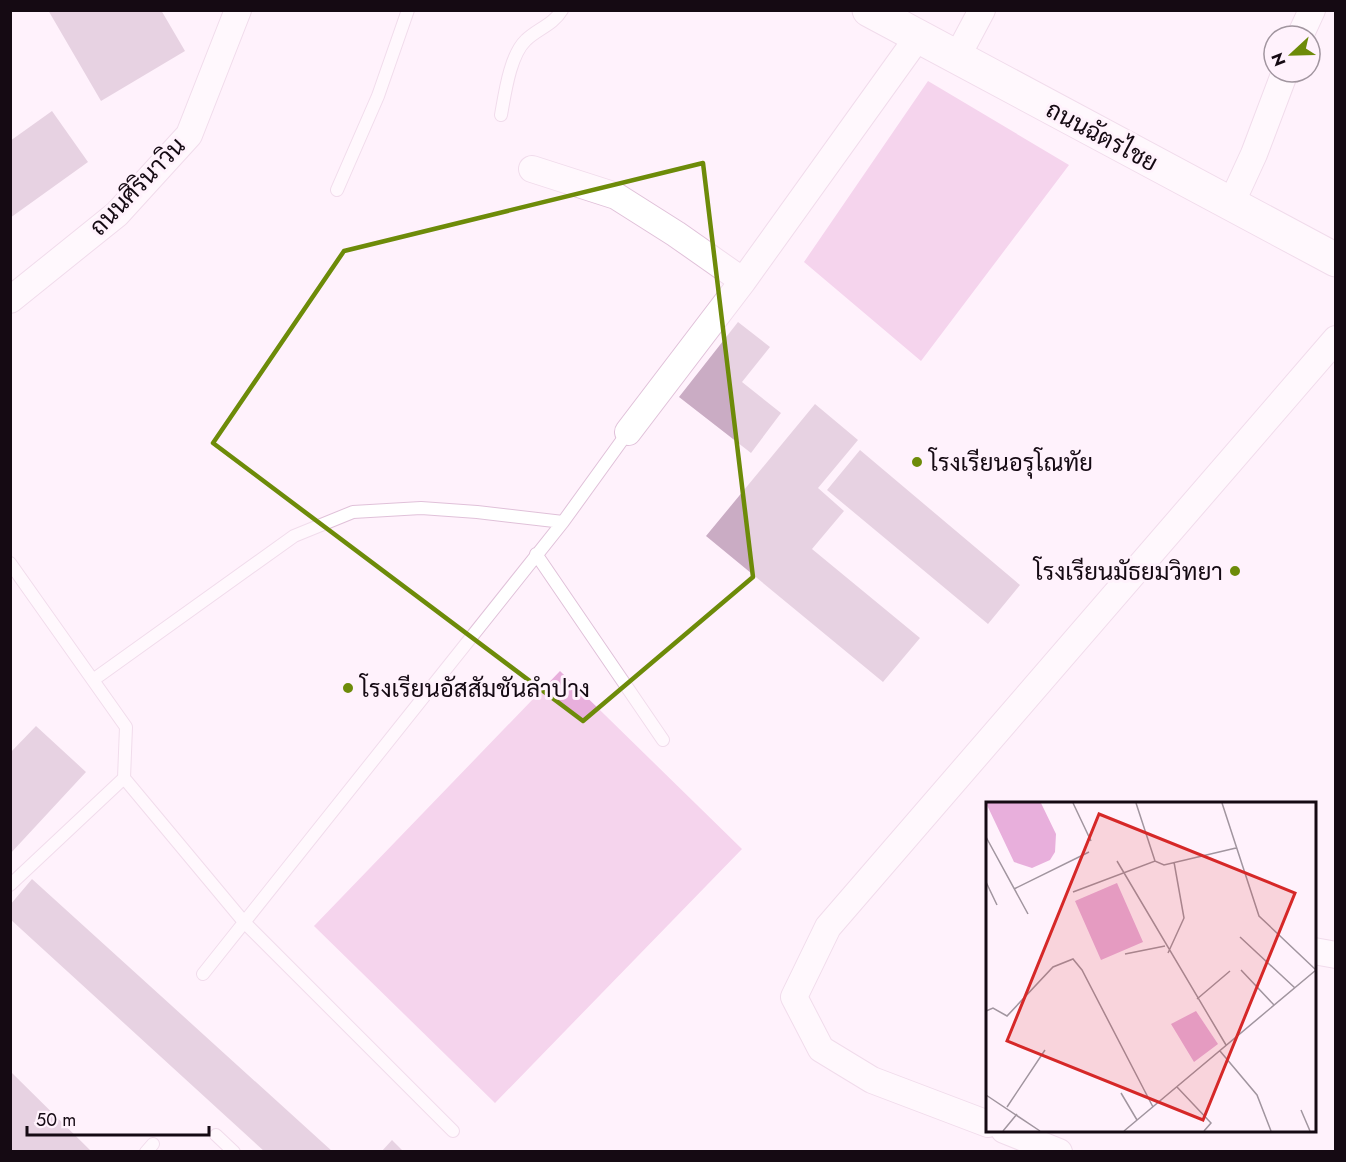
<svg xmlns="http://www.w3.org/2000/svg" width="1346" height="1162" viewBox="0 0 1346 1162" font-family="Jost,Sarabun,sans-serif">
<rect width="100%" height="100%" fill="#fff2fc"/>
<!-- green -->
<path fill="#e8afdc" d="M928 81 1069 165 921 361 804 262Z
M560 671 742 849 495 1103 314 926Z"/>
<!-- building -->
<path fill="#caacc4" d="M48 10H161L185 51 101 101Z
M52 111 88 162 10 218V141Z
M738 322 770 347 742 382 781 413 751 453 679 397Z
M815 404 858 440 818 488 844 511 812 549 920 638 883 682 706 536Z
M860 450 1020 585 988 624 827 490Z
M36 726 86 772 10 854V753Z
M32 879 333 1152H265L10 919V905Z
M10 1071 92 1152H14L10 1148Z
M392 1140 404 1152H381Z"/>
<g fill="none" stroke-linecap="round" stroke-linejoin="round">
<defs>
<path id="lane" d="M501 115C505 93 510 55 526 40 537 29 553 25 562 10
M337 190 378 96 408 10
M536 554 663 740
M10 563 126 727 124 778 244 922 453 1131
M93 680 294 536 353 512 421 508 477 512 563 522
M10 885 124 778
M203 974 563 522 628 432
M216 1135 234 1152
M146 1152 153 1144"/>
<path id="street" d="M1300 36 1312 10
M957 57 982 10
M532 169 616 196 676 234 743 281
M1231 204 1254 154 1285 72
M10 300 117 214 189 135 238 10
M628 432 743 281 918 37
M1314 951 1336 955
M988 1124 872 1080 821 1049 794 997 828 927 1336 339
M1004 1130 1059 1152"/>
<path id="secondary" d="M869 10 1336 260"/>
</defs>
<!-- lane casing -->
<use href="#lane" stroke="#e0c1d9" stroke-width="14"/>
<!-- street casing -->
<use href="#street" stroke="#e0c1d9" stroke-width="28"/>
<!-- secondary casing -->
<use href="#secondary" stroke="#e0c1d9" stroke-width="35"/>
<!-- lane -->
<use href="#lane" stroke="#fff" stroke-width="12"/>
<!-- street -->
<use href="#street" stroke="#fff" stroke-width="26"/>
<!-- secondary -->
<use href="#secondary" stroke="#fff" stroke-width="33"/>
</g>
<!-- marked area -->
<path d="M0 0H1346V1162H0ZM703 163 753 577 583 721 213 443 344 251Z" fill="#fff2fc" fill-opacity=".55" fill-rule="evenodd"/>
<path fill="none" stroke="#6d8b09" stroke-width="4.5" stroke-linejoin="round" d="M703 163 753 577 583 721 213 443 344 251Z"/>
<!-- markers -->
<g fill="#6d8b09" stroke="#fff2fc" stroke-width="2">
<circle cx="917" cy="462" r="6"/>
<circle cx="1235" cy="571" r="6"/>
<circle cx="348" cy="688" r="6"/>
</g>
<g text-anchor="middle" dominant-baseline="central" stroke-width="6" stroke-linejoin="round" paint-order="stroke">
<!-- street labels -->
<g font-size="24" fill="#150a13" stroke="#fff2fc">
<text transform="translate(1102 136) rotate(28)">ถนนฉัตรไชย</text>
<text transform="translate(137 186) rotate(-46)">ถนนศิรินาวิน</text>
</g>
<!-- poi labels -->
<g font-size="24" fill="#150a13" stroke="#fff2fc" text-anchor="start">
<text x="929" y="462">โรงเรียนอรุโณทัย</text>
<text x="1223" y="571" text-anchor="end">โรงเรียนมัธยมวิทยา</text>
<text x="360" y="688">โรงเรียนอัสสัมชันลำปาง</text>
</g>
</g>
<!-- overview -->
<g transform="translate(986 802)">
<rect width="330" height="330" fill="#fff2fc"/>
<path d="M0 1H55L70 32 69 50 64 58 46 66 28 60ZM131 81 157 140 115 158 89 99ZM210 209 232 242 208 260 185 222Z" fill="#e8afdc"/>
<path fill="none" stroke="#a1959f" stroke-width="1.5" d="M87 1 105 39M150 1 169 59M236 1 273 114 330 168M0 35 42 112M131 59 240 243M0 80 11 103M28 87 103 50M87 90 169 59 178 63 250 46M254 135 309 186M182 151 198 116 188 60M139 152 179 144M255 168 288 203M211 197 244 169M0 209 7 206 21 214 67 165 87 157 96 168 167 305M234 249 271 293 285 329M191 285 225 321 218 329M135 291 151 318M0 293 54 329M21 305 59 248M315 308 324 329M17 329 31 312M138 329 330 168"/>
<path fill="#d62828" fill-opacity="0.15" stroke="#d62828" stroke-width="3" d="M113 12 309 91 217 318 21 239Z"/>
<rect width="330" height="330" fill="none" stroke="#150a13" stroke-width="3"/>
</g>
<!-- border -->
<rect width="1346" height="1162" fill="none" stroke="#150a13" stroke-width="24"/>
<!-- north arrow -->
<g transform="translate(1292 54) rotate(248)"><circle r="28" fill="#fff2fc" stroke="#a1959f" stroke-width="1.5"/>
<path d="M0-4.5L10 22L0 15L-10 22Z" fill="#6d8b09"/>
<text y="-9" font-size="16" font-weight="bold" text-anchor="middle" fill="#150a13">N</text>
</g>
<!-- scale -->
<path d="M27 1126v9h182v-9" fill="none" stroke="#150a13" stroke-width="3"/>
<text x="36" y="1126" font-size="18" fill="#150a13" stroke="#fff2fc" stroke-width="4.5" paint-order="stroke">50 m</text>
</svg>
